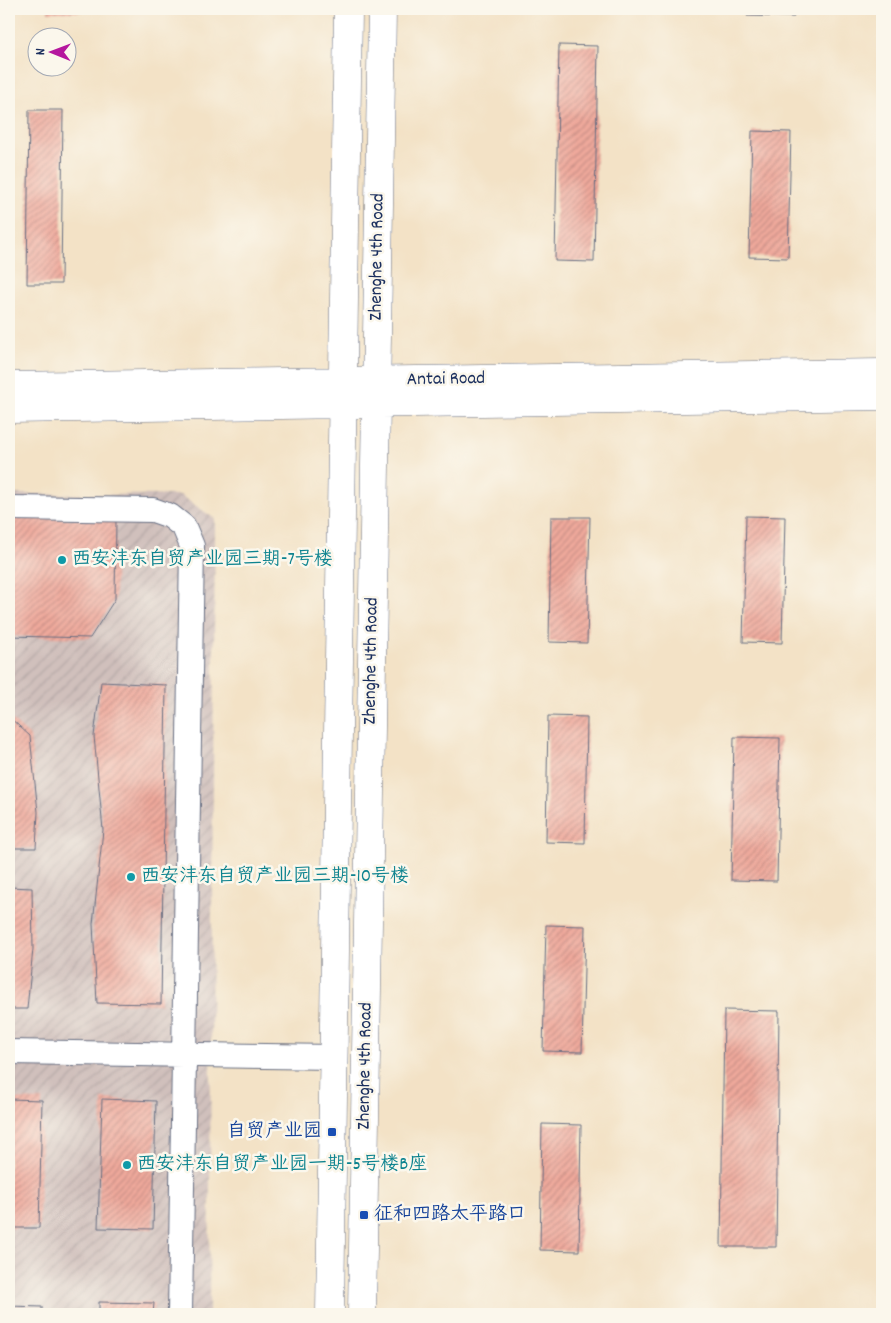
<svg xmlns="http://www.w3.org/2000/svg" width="891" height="1323" viewBox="0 0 891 1323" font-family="Dekko,'LXGW WenKai TC',sans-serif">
<defs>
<pattern id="industrial-furrows" width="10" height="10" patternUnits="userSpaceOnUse" patternTransform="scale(1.25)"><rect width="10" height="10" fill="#d0c0bc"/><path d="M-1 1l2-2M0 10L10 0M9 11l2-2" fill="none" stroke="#b2a5a4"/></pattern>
<pattern id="building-hatch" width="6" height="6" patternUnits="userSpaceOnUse" patternTransform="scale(1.25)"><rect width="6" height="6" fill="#efa99b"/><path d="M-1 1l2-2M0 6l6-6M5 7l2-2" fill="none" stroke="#c18a82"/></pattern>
</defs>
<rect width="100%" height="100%" fill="#fbf7ec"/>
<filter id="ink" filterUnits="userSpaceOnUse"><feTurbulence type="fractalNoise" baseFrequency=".02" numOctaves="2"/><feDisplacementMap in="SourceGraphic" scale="10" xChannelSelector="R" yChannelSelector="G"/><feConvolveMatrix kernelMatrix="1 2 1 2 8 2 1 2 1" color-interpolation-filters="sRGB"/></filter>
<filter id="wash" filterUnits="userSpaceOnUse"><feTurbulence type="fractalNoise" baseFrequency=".0096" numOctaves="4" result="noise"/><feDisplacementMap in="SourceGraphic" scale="20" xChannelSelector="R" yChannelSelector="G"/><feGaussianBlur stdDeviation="1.12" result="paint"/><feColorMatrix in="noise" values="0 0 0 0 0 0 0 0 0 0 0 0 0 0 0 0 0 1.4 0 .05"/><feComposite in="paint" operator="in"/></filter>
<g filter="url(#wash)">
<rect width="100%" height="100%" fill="#f3e2c6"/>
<!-- industrial -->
<path fill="url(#industrial-furrows)" d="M9 494 180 495 215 519 209 1314H9Z"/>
<g id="blocks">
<!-- building -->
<path fill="url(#building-hatch)" d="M48 9H82V12H48Z
M748 9H794V17L747 16Z
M559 45 598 46 594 262 555 261Z
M29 110H63L61 284H27Z
M752 131 791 132 788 258 749 257Z
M746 516 785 517 782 643 743 642Z
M551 517H590L587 643 549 642Z
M9 518 116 520 115 599 90 638 9 636Z
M101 682 166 685 161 1004 97 1003 93 924 103 830 94 736Z
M548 716 587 717 585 843 546 842Z
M9 717 30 736 38 812 36 848H9Z
M734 737 780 738 777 881 731 880Z
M9 887 32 888 33 949 27 1009H9Z
M546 925 585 926 582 1052 543 1051Z
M724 1010 779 1011 776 1247H721Z
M9 1099 42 1100 39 1228H9Z
M102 1099 156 1101 153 1229 98 1228Z
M542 1124 581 1125 579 1251 540 1250Z
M99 1302 154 1303 153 1314H99Z
M9 1306 42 1307V1314H9Z"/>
</g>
</g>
<g filter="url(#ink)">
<use href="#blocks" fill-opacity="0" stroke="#676e82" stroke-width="1"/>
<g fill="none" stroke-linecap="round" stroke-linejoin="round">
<defs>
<path id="minor" d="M9 508 153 510 170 516 184 527 192 546 180 1314
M9 1052 334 1057"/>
<path id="tertiary" d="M9 386 882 373
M9 409 882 396
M330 1314 348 9
M362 1314 382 9"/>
</defs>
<!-- minor casing -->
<use href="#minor" stroke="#676e82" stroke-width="26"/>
<!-- tertiary casing -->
<use href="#tertiary" stroke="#676e82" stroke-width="29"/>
<!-- minor -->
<use href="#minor" stroke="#fff" stroke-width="24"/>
<!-- tertiary -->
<use href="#tertiary" stroke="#fff" stroke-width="28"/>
</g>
</g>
<!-- markers -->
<g fill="#0f9aa8" stroke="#fbf7ec" stroke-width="2">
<circle cx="62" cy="560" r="5"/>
<circle cx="131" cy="877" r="5"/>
<circle cx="127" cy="1165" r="5"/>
</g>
<g fill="#1a4fb4" stroke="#fbf7ec" stroke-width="2">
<rect x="327" y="1127" width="10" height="10" rx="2.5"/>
<rect x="359" y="1210" width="10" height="10" rx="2.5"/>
</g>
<g text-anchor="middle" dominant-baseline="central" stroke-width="5" stroke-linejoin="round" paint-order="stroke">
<!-- street labels -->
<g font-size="19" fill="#1b2f5e" stroke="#fbf7ec">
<text transform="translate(378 257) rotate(-89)">Zhenghe 4th Road</text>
<text transform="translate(446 380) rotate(-1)">Antai Road</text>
<text transform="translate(372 661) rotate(-89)">Zhenghe 4th Road</text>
<text transform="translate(366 1066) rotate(-89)">Zhenghe 4th Road</text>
</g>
<!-- culture labels -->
<g font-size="19" fill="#0d838f" stroke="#fbf7ec" text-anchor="start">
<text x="72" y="560">西安沣东自贸产业园三期-7号楼</text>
<text x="141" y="877">西安沣东自贸产业园三期-10号楼</text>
<text x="137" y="1165">西安沣东自贸产业园一期-5号楼B座</text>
</g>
<!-- transit labels -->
<g font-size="19" fill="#164399" stroke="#fbf7ec" text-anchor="end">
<text x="322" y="1132">自贸产业园</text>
<text x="374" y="1215" text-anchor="start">征和四路太平路口</text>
</g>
</g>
<!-- margin -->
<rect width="891" height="1323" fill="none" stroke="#fbf7ec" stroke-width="30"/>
<!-- north arrow -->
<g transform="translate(52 52) rotate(271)"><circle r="24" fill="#fbf7ec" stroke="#a1a7b3"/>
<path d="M0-4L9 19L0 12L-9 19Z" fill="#b5179e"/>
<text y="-8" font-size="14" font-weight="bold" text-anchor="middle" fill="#1b2f5e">N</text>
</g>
</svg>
